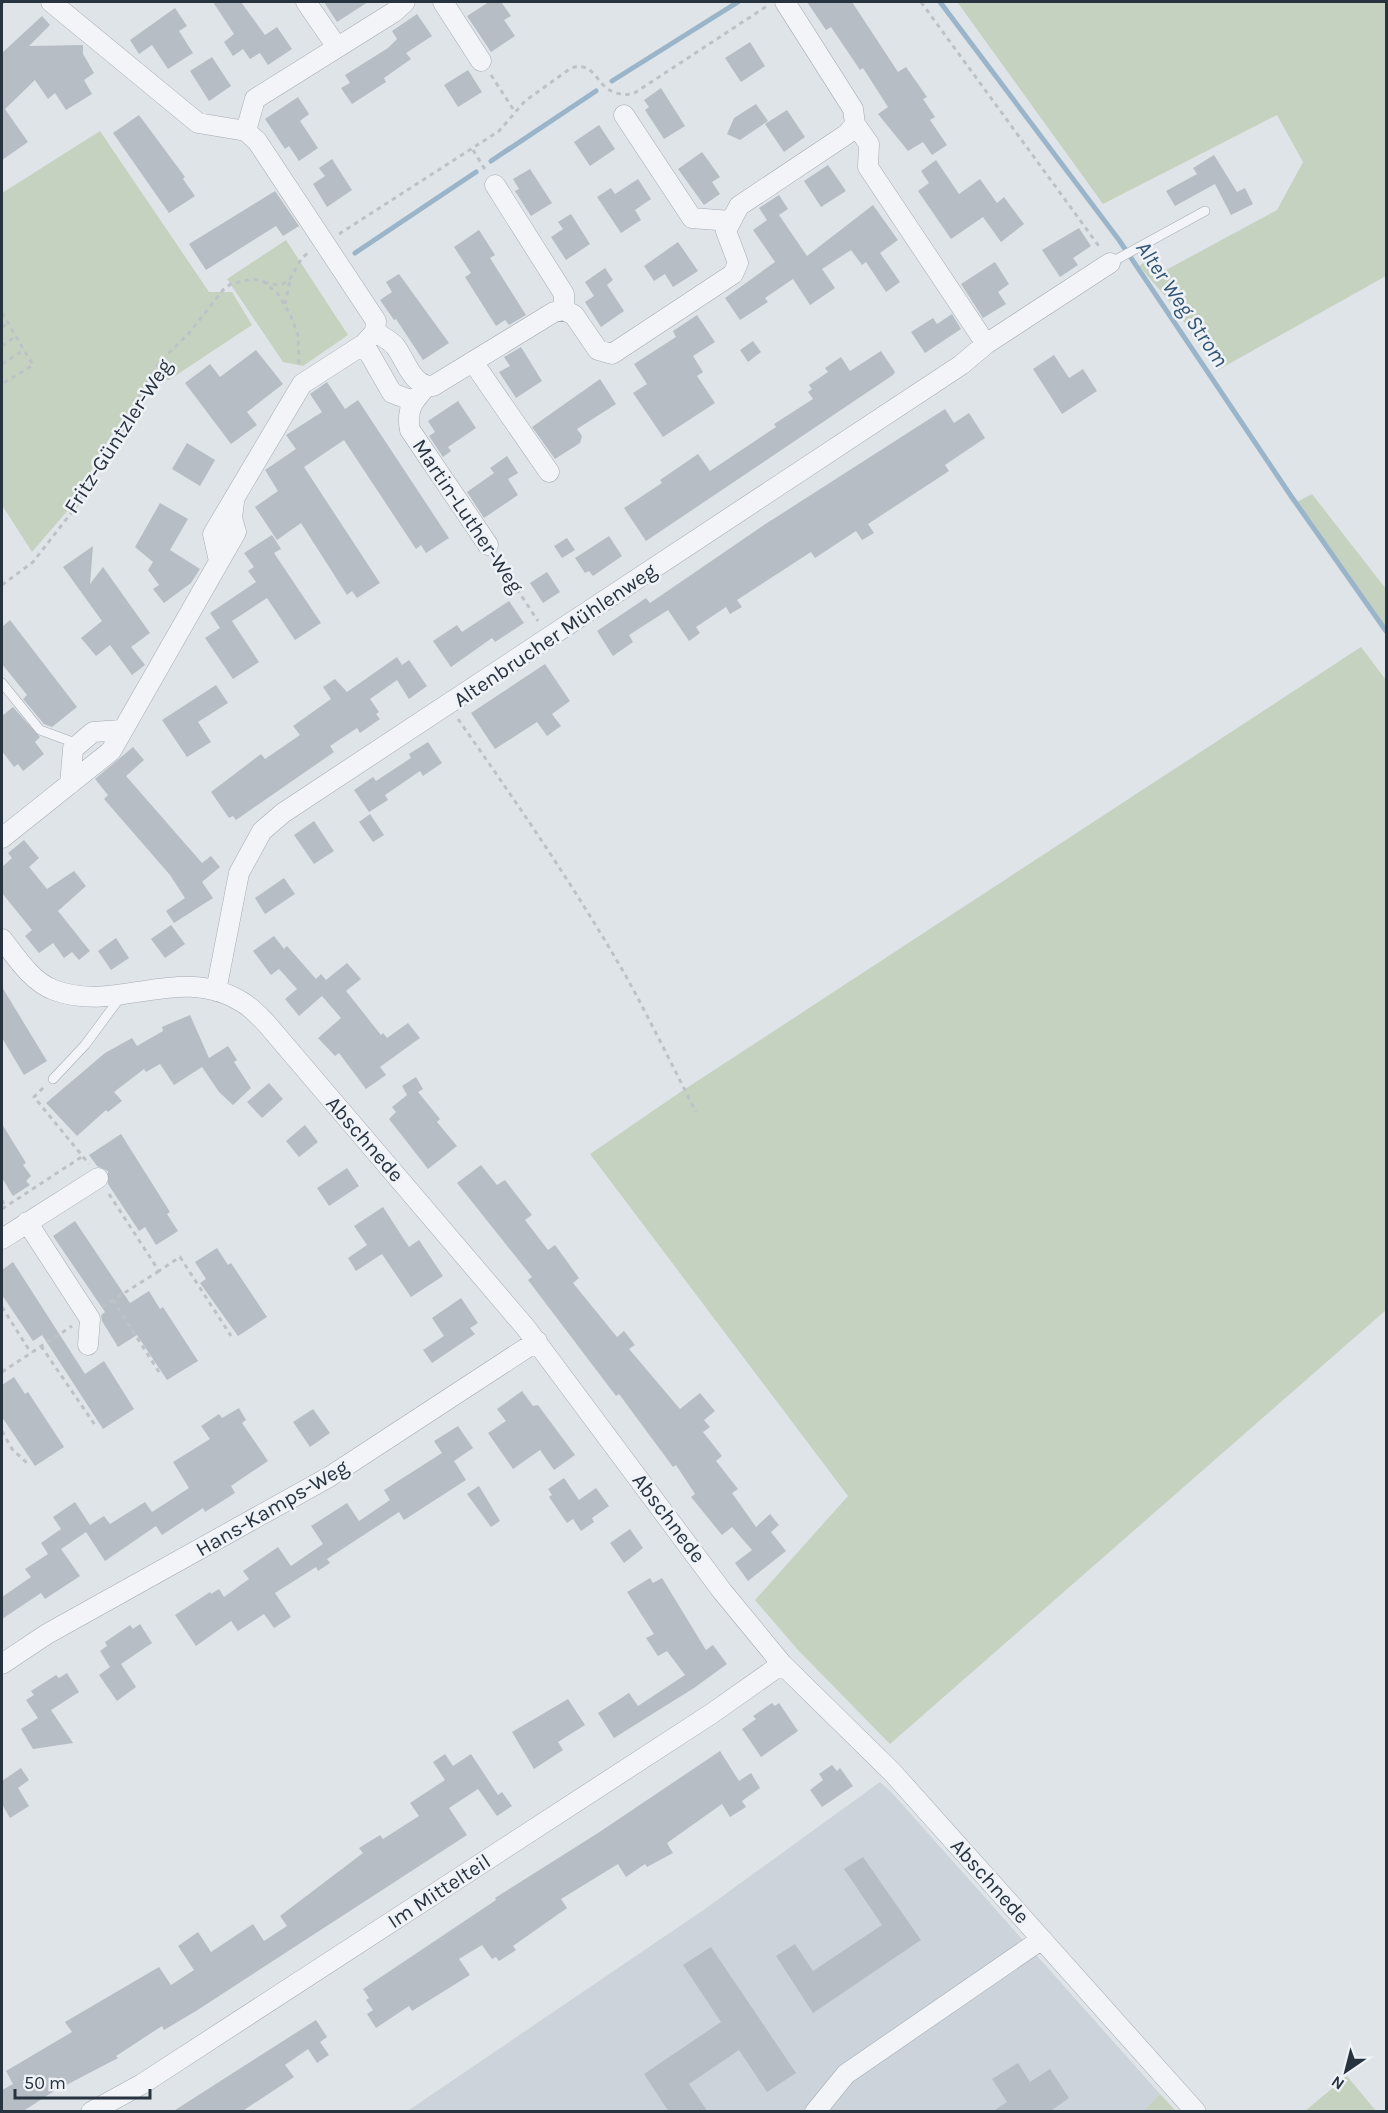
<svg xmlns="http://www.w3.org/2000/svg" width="1388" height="2113" viewBox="0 0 1388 2113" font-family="Karla,sans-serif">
<rect width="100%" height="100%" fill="#dfe4e8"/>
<!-- built -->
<path fill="#cdd3da" d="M880 1782 893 1794 1160 2094 1144 2112H406L702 1911Z"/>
<!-- green -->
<path fill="#c6d2c0" d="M960 2H1386V276L1218 370 1171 303 1139 266 1153 257 1166 270 1277 210 1303 162 1277 115 1103 204 958 3Z
M100 131 209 292H232L252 325 169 380 158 379 121 444 112 434 69 509 32 552 2 505V193Z
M286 240 348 335 303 366 283 362 227 279Z
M1312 494 1386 589V631L1295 503Z
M1361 647 1386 680V1310L890 1744 798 1650 755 1600 848 1496 590 1154 679 1093Z
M1347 2076 1376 2111H1305Z
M1160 2094 1176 2111H1144Z"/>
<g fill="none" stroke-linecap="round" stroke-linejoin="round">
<!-- stream -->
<path stroke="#9ab5c9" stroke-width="5" d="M940 2 1119 240 1291 496 1386 631
M612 81 738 2
M491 161 596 91
M355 253 476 172"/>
</g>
<!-- building -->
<path fill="#b6bdc5" d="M213 2H241L265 35 277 27 292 49 268 65 260 53 250 59 243 49 233 56 224 42 234 34Z
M324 2H368L337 22Z
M489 2H501L511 16 504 20 515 36 491 52 467 16Z
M807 2H852L898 72 906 67 927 97 923 99 935 117 930 120 947 145 932 155 923 142 908 151 878 114 888 107 863 68 860 70 831 27 826 30Z
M175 8 187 26 179 31 193 53 168 69 152 45 139 54 130 40Z
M417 14 432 36 406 53 411 59 384 78 386 82 352 104 341 88 350 83 345 75 388 48 397 39 392 31Z
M42 16 50 25 29 46 83 45V54L94 73 84 80 92 94 66 110 55 93 48 99 35 80 5 109 28 142 2 160V53Z
M750 42 765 66 741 82 725 58Z
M212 57 231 86 209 101 190 71Z
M468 70 482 92 458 107 444 85Z
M661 88 685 126 664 139 645 110 649 107 644 100Z
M298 97 309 114 300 121 318 148 299 161 289 146 285 149 265 119Z
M756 104 768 121 740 140 727 134 734 118Z
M787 110 805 137 784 152 765 124Z
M139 115 185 177 183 179 195 196 169 213 113 133Z
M599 125 615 149 590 166 574 142Z
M702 152 720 177 712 182 720 194 704 205 678 169Z
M1214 155 1237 192 1245 188 1253 204 1231 215 1215 184 1175 206 1166 191 1197 174 1193 168Z
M332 159 352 190 327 207 313 184 325 176 319 168Z
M936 160 959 194 980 179 997 203 1004 197 1024 224 1001 242 983 217 951 239 918 191 929 183 921 171Z
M828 165 846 191 821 207 804 181Z
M530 169 552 203 531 216 515 191 519 189 513 179Z
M638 179 651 199 635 210 641 220 621 233 597 197 611 188 615 194Z
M275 191 299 226 283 236 276 226 206 270 189 244Z
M779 195 788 209 779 215 807 256 873 205 898 240 880 253 900 282 886 292 866 262 862 265 851 250 822 269 835 288 810 305 793 279 765 298 768 302 740 320 725 298 775 262 753 230 767 220 759 208Z
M571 214 590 244 566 260 551 237 563 229 558 222Z
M1079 228 1091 246 1073 258 1078 265 1060 277 1042 250Z
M479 230 495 255 490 258 526 315 509 325 505 320 496 326 465 277 471 273 454 247Z
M678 242 698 271 673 287 665 274 654 281 644 266Z
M995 262 1009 284 998 292 1006 304 983 318 961 284Z
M605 268 613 280 607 285 624 311 601 327 585 302 594 296 585 282Z
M399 274 449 343 423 360 396 319 394 320 380 300 392 292 386 282Z
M952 314 961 329 925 353 911 332 933 318 937 324Z
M697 315 715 342 693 356 703 372 697 376 715 403 663 437 633 393 647 384 634 364 676 337 673 331Z
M753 341 761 352 748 362 740 350Z
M521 347 542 381 516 398 499 372 510 366 504 357Z
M256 350 283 384 247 412 257 425 231 444 185 383 210 364 220 377Z
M881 351 895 372 893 375 646 541 624 508 662 483 660 480 698 454 710 471 776 427 774 424 813 399 808 392 812 389 809 385 828 372 825 368 841 357 850 371Z
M1054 355 1069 378 1083 369 1097 391 1062 414 1033 369Z
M600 379 616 404 577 429 582 436 580 443 555 459 532 427Z
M327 382 345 409 358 400 449 538 426 553 421 545 416 549 344 440 304 467 380 583 357 598 352 591 347 595 301 523 277 540 255 507 278 491 265 470 296 449 286 435 322 412 310 394Z
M458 401 476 428 448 447 451 451 443 457 429 436 435 432 428 421Z
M945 409 954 423 969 413 985 438 945 465 949 471 868 524 874 533 862 540 856 531 815 558 811 552 737 600 742 607 730 614 726 607 696 627 700 633 689 641 668 610 629 635 633 642 613 656 597 631 646 598 650 603 764 525Z
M187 443 215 460 200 486 172 469Z
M507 456 518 473 508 479 518 495 484 518 467 492 494 473 490 468Z
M160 503 188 519 170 550 200 569 191 583 164 603 153 589 159 585 148 570 153 562 135 547Z
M272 535 281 549 274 553 321 623 295 640 267 598 232 621 259 662 233 679 205 638 220 628 210 613 256 582 248 571 254 567 244 553Z
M609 536 622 556 593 576 589 571 585 573 575 558Z
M567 538 575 550 562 558 554 546Z
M93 546 90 584 103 567 150 633 131 647 145 665 132 675 110 645 96 656 81 638 102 621 63 567Z
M547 572 560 592 543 603 530 583Z
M509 601 524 623 495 642 492 638 451 667 433 641 457 625 462 632Z
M10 620 77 707 52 727 44 724 23 699 27 695 2 664V627Z
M397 657 402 665 409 660 427 686 409 699 397 680 370 699 379 712 376 714 380 719 360 733 357 728 330 746 334 752 236 820 233 816 229 818 211 792 261 754 265 759 300 735 293 726 331 699 323 687 335 679 347 692Z
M545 664 570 701 552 714 561 726 547 736 537 722 495 749 471 713Z
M216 685 228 703 198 722 211 742 187 757 162 720Z
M13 707 40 737 35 742 44 754 23 771 18 764 14 767 2 751V716Z
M428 742 442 763 423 776 420 771 385 795 388 800 369 812 354 790 373 777 376 781 411 758 409 754Z
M133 747 144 760 126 776 202 863 211 856 220 867 202 882 213 898 174 923 166 911 185 898 170 875 104 799 108 795 95 779Z
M370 814 384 835 373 842 359 822Z
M314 821 334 851 314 864 294 835Z
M24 840 39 858 29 867 47 889 74 871 86 886 58 911 90 951 79 960 72 952 64 958 53 943 39 953 25 936 32 930 2 893V867L12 858 8 853Z
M284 878 295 894 265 914 255 898Z
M171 925 185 944 165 958 151 939Z
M274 936 284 949 287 946 316 979 321 974 326 980 347 963 361 979 346 991 381 1035 383 1033 387 1038 408 1023 420 1038 380 1067 386 1075 366 1089 339 1053 335 1056 318 1038 341 1018 322 996 299 1016 285 999 297 989 279 969 271 975 253 951Z
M116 938 129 958 111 970 98 951Z
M2 987 47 1061 24 1075 2 1038Z
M190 1015 209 1058 228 1046 237 1060 234 1062 251 1088 233 1105 219 1092 202 1067 174 1085 160 1064 146 1072 144 1069 114 1092 122 1101 108 1112 106 1110 77 1136 46 1103 105 1053 132 1038 137 1046 163 1031 162 1027Z
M416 1077 423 1089 418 1092 440 1119 437 1122 457 1146 428 1169 389 1119 396 1112 392 1107 407 1095 402 1086Z
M269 1083 283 1099 262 1118 247 1102Z
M2 1124 26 1163 23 1165 31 1176 26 1181 30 1185 13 1196 2 1178Z
M305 1125 318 1142 299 1157 286 1141Z
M121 1134 170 1212 167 1214 178 1231 156 1245 145 1227 139 1231 108 1184V1171L97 1166 89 1155Z
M481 1165 497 1185 505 1180 532 1215 525 1220 548 1250 555 1245 579 1278 573 1283 617 1337 624 1331 635 1345 629 1349 680 1409 700 1393 715 1411 704 1420 710 1427 703 1432 722 1456 716 1461 738 1489 732 1493 756 1527 770 1514 779 1525 771 1532 786 1551 748 1581 735 1563 752 1550 732 1527 722 1535 691 1497 695 1494 676 1465 673 1467 619 1394 616 1396 597 1371 528 1280 532 1277 457 1183Z
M347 1168 359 1186 329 1206 317 1188Z
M383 1207 409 1247 419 1240 443 1276 411 1297 382 1254 356 1271 348 1258 367 1245 354 1226Z
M75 1221 130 1303 149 1291 160 1309 163 1307 198 1361 167 1380 137 1335 118 1347 102 1321 101 1315 105 1312 53 1236Z
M217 1248 228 1265 231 1263 267 1317 238 1336 200 1283 206 1279 195 1262Z
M13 1262 85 1374 104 1361 134 1409 103 1429 42 1335 33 1341 2 1295V1270Z
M461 1298 478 1323 470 1328 475 1334 432 1363 423 1350 444 1336 432 1318Z
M14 1377 25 1394 28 1392 64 1447 35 1466 2 1417V1385Z
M522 1391 533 1406 538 1405 575 1455 554 1470 540 1450 513 1469 488 1433 506 1421 497 1409Z
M239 1408 246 1420 242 1423 268 1461 231 1486 235 1493 205 1512 203 1508 162 1535 156 1526 105 1561 86 1532 61 1549 80 1576 45 1599 41 1593 2 1619V1597L31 1577 25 1569 48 1554 41 1543 61 1529 53 1517 75 1502 90 1525 104 1516 110 1524 145 1502 152 1512 189 1488 173 1462 210 1439 201 1426 219 1414 222 1418Z
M313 1409 330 1433 310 1447 293 1422Z
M458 1426 473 1448 454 1461 466 1480 404 1520 399 1512 327 1559 330 1563 318 1571 316 1567 275 1593 291 1617 274 1628 264 1614 238 1631 231 1621 196 1646 175 1615 210 1592 211 1594 219 1589 224 1597 249 1579 243 1571 278 1547 291 1566 323 1544 311 1526 347 1503 359 1521 390 1500 384 1490 442 1453 434 1441Z
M564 1478 579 1500 596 1488 609 1506 592 1518 594 1522 581 1531 573 1519 567 1523 549 1497 552 1495 548 1489Z
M479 1486 500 1521 491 1527 467 1494Z
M630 1529 643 1548 624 1563 610 1543Z
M650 1578 653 1583 662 1578 706 1650 713 1645 727 1664 694 1688 614 1738 598 1713 629 1693 638 1706 685 1675 667 1651 658 1656 646 1638 654 1634 627 1592Z
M140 1624 152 1643 121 1664 136 1687 117 1701 99 1675 110 1667 100 1651 107 1646 105 1642 130 1625 133 1629Z
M67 1673 79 1692 51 1710 73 1743 33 1749 21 1729 38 1718 26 1700 34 1695 31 1691 56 1675 59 1678Z
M568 1699 585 1725 558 1742 563 1750 534 1769 512 1732Z
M772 1703 775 1706 779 1703 798 1731 761 1757 742 1729 756 1719 753 1716Z
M720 1751 739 1781 751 1773 760 1788 742 1801 746 1807 730 1817 722 1804 667 1843 673 1853 647 1867 645 1864 626 1877 618 1864 561 1899 567 1908 513 1946 516 1950 499 1961 496 1957 492 1959 482 1945 459 1959 470 1975 412 2011 409 2006 376 2028 367 2014 373 2010 366 2000 369 1998 363 1989 496 1900 495 1898 598 1833Z
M445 1754 453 1766 471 1754 498 1795 502 1792 512 1806 497 1816 478 1789 449 1808 467 1835 196 2011 164 2030 162 2026 116 2056 118 2058 51 2093 22 2112H2V2090L13 2084 6 2071 72 2032 65 2022 159 1967 171 1985 194 1970 178 1946 198 1932 211 1952 253 1924 264 1941 287 1926 280 1916 363 1853 359 1848 380 1835 383 1839 419 1816 410 1803 445 1780 433 1762Z
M832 1765 837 1771 840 1768 853 1786 822 1807 810 1790 823 1780 819 1774Z
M21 1768 29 1780 18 1788 29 1806 10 1818 2 1804V1781Z
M863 1857 921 1940 813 2013 776 1956 795 1944 813 1971 882 1925 844 1869Z
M711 1947 796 2073 767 2092 739 2050 689 2084 708 2112H669L644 2074 721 2022 683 1965Z
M316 2020 327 2037 320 2042 329 2055 317 2063 308 2049 285 2065 294 2077 241 2112H172Z
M1018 2063 1030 2082 1050 2069 1069 2098 1049 2112H992L1007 2102 992 2079Z"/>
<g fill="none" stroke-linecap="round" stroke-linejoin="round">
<defs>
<path id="service" d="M1110 263 1205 211
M2 683 40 730 78 744
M53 1079 85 1045 122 995"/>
<path id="minor" d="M51 2 198 123 246 131 257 141 376 321 375 332 364 344 302 384 213 534 219 561
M306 2 337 47
M443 2 481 61
M624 115 692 218 730 221
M855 124 869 144 868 167 986 344
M246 131 255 99 394 12 405 2
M495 185 564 294V310
M375 332C381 336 390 340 395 346 406 360 412 387 433 386L554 312 564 310 574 315 598 350 612 354 733 274 738 263 726 231 739 206 847 134 855 124 853 109 785 2
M364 344 392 393 413 401
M473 362 549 472
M427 386C413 401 406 409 410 430L488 545
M70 784 73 749 93 732 121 730
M2 838 111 751 236 532 232 518 234 502
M2 939C16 957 32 982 54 990 117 1014 179 963 242 1002 251 1007 259 1016 266 1023L526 1328 722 1591 782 1664 893 1773 1196 2112
M216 991 239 873 262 831 283 813 961 365 986 344 1110 263
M27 1222 90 1319 88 1345
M2 1239 98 1178
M2 1664 47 1634 329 1477 537 1341
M91 2112 142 2084 711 1714 782 1664
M815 2112 846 2074 1042 1939"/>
</defs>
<!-- service casing -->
<use href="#service" stroke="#a4abb2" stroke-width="10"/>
<!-- minor casing -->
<use href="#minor" stroke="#a4abb2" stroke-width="21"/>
<!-- path -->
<path stroke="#bdc2c7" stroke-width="3" stroke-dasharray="4.5 4.5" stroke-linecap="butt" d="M921 2 1101 249
M2 4 3 2
M491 75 515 112
M473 150 486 171
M339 234 499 131 525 101 571 68C602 59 593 99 633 94L767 6
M264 282C298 292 289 267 308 253
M285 304 290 280
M2 313 33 365 2 384
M2 327 8 323
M2 346 15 337
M2 364 24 350
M497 559 538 621
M2 585 33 562 75 508 159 363 190 332 223 290 231 284 253 279 264 282 278 294 291 316 298 336 299 365
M458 719C517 803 576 889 627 978 651 1022 673 1067 696 1112
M43 1088 34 1097 89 1164
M109 1194 159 1271 180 1257 231 1336
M2 1200 5 1207
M2 1209 83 1156
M113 1300 159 1372
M2 1307 31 1353
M102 1307 159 1271
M41 1346 95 1425
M2 1372 72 1326
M2 1431 12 1449 27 1463"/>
<!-- service -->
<use href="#service" stroke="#f2f4f7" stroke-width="9"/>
<!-- minor -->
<use href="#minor" stroke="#f2f4f7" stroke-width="20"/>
</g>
<g text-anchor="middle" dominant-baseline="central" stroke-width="5" stroke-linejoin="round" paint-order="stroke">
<!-- street labels -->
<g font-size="21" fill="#283340" stroke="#eff2f6">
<text transform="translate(118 436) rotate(-57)">Fritz-Güntzler-Weg</text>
<text transform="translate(468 516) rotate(56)">Martin-Luther-Weg</text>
<text transform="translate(555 635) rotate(-34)">Altenbrucher Mühlenweg</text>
<text transform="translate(365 1139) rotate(49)">Abschnede</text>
<text transform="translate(272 1508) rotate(-30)">Hans-Kamps-Weg</text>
<text transform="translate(669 1518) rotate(53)">Abschnede</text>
<text transform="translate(990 1881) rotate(48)">Abschnede</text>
<text transform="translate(439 1891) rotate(-33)">Im Mittelteil</text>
</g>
<!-- water labels -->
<g font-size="22" font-style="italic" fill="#325574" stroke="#eff2f6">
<text transform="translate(1182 304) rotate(56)">Alter Weg Strom</text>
</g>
</g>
<!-- border -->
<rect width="1388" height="2113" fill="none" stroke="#283340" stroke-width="6"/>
<!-- north arrow -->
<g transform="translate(1346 2071) rotate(215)" stroke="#eff2f6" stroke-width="4.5" paint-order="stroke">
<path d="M0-4.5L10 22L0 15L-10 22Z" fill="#283340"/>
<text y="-9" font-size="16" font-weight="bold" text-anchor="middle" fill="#283340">N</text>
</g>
<!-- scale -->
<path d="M15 2089v9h135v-9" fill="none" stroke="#283340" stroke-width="3"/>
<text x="24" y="2089" font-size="18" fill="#283340" stroke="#eff2f6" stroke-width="4.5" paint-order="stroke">50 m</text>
</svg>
